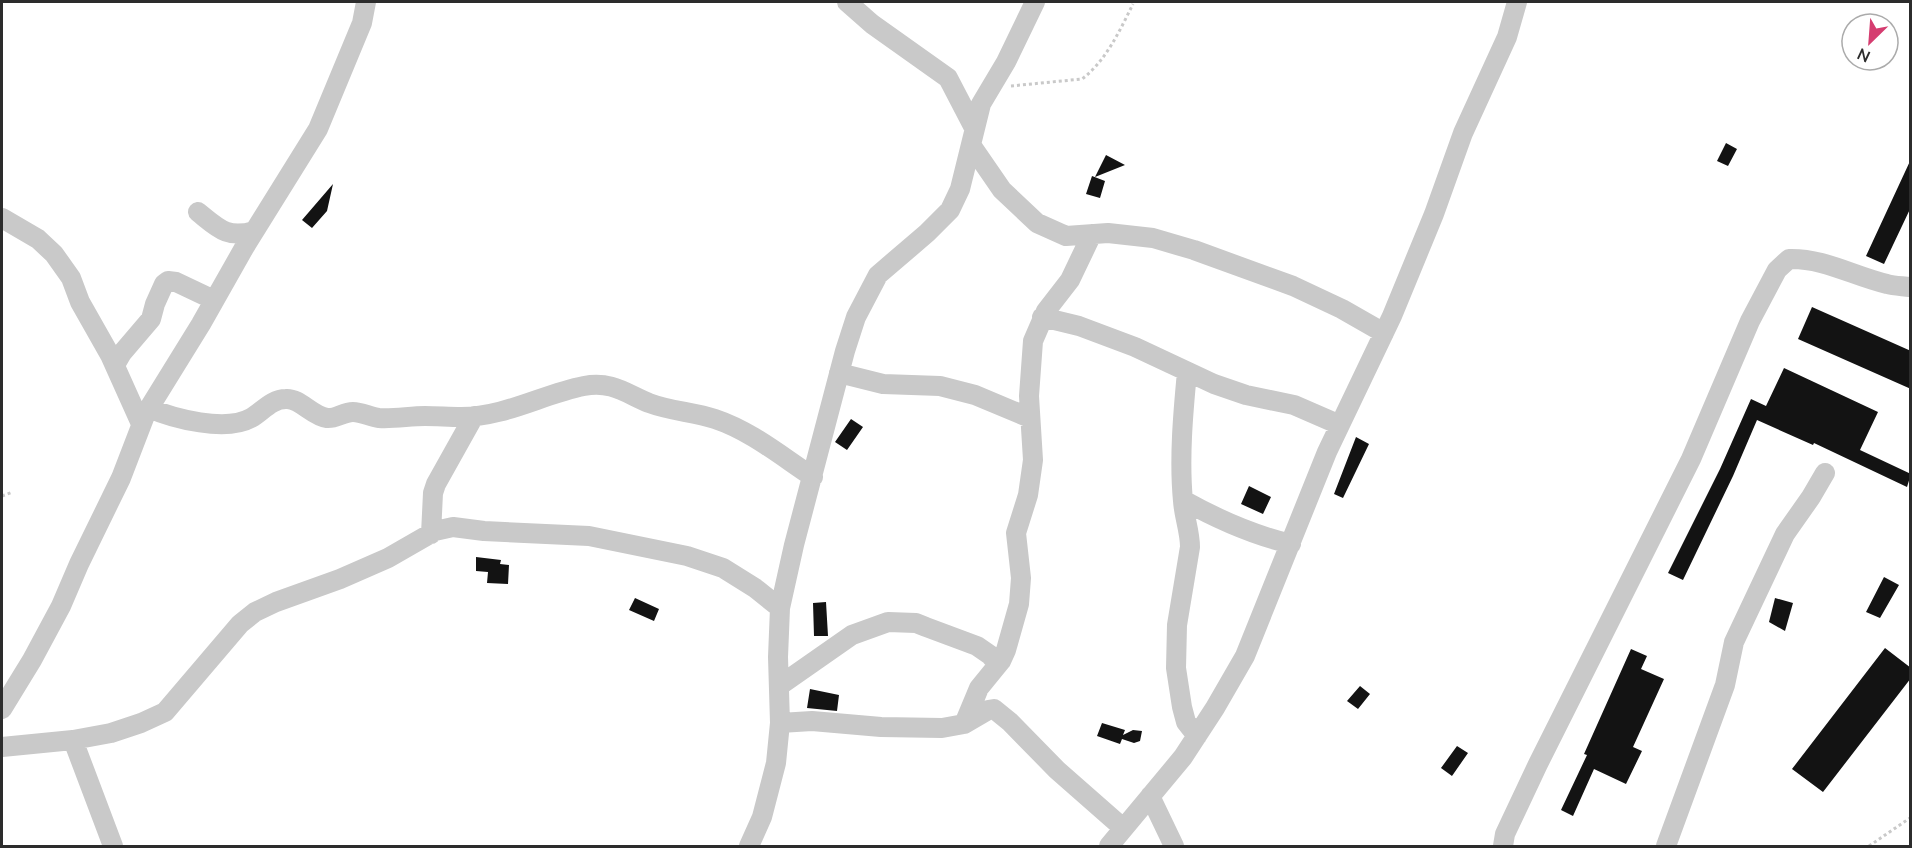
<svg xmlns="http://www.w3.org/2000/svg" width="1912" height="848" viewBox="0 0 1912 848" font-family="'Nunito Sans',sans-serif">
<rect width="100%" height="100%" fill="#fff"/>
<!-- building -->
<path fill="#131313" d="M1726 143 1737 149 1728 166 1717 161Z
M1106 155 1125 165 1095 177Z
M1911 159V207L1884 264 1866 256Z
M1092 176 1105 181 1100 198 1086 194Z
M333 184 327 211 312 228 302 220Z
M1812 307 1911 351V389L1798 339Z
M1784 368 1878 412 1860 450 1911 474 1907 487 1814 443 1813 445 1757 420 1733 476 1683 580 1668 573 1720 469 1751 399 1766 406Z
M851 419 863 427 847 450 835 442Z
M1356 437 1369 444 1343 498 1334 494Z
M1249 486 1271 497 1263 514 1241 504Z
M476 557 501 560 500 564 509 565 508 584 487 583 488 572 476 571Z
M1884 577 1899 585 1880 618 1866 612Z
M635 598 659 609 654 621 629 610Z
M1775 598 1793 603 1785 631 1769 622Z
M826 602 828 636H814L813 603Z
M1885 648 1911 668V678L1823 792 1792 769Z
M1631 649 1647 656 1641 669 1664 679 1633 747 1642 751 1626 784 1594 769 1573 816 1561 810 1587 755 1584 754Z
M1360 686 1370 694 1358 709 1347 701Z
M810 689 839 695 837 711 807 708Z
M1102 723 1125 730 1123 735 1133 730 1142 731 1140 741 1134 743 1122 739 1120 744 1097 736Z
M1457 746 1468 753 1452 776 1441 768Z"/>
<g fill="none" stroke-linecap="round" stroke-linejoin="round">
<!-- path -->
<path stroke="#c9c9c9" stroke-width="3" stroke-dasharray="3 3" stroke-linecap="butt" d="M1011 86 1082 79C1106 61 1120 30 1133 4
M2 496 13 492
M1869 846 1910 818"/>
<!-- street -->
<path stroke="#c9c9c9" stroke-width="20" d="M847 2 872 24 948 78 974 128
M971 145 1002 190 1037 223 1066 236 1108 233 1153 238 1194 250 1293 286 1342 309 1384 333
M198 212C218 228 227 239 254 231
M2 218 38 239 54 254 71 278 80 302 110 355 141 424
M1042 317 1079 326 1135 347 1214 384 1246 395 1294 405 1340 425
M115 365 122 353 151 319 155 304 164 284 168 281 176 282 214 300
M1187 372C1183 414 1179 459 1183 501 1184 517 1190 531 1190 547L1177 625 1176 668 1182 707 1186 722 1197 736
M839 373 883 384 940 386 975 395 1030 418
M149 408C174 419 226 432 251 418 262 412 271 399 286 399 300 398 312 416 327 418 336 419 343 412 353 412 362 412 370 417 379 418 394 419 410 416 425 416 437 416 449 417 461 417 505 417 543 394 584 386 612 381 625 393 649 403 670 411 693 412 715 419 751 431 781 456 813 477
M1183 500C1217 519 1253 535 1291 544
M431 534 433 493 436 484 474 416
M779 686 852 635 888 622 916 623 926 627 977 646 990 655 998 664
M2 709 32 660 61 606 79 564 121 478 146 413 201 324 244 248 318 129 362 23 366 2
M780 723 812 721 881 727 942 728 964 724 988 710 994 709 1010 722 1057 770 1123 828
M964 724 979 688 1001 661 1006 650 1019 604 1021 578 1016 533 1028 495 1033 460 1029 396 1033 341 1046 311 1070 280 1092 234
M73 740 113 846
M2 747 73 740 111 733 141 723 165 712 240 624 255 612 276 602 340 579 388 558 435 531 453 527 484 531 589 536 687 556 723 568 755 588 780 608
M1150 796 1174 846
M749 846 762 817 776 763 780 723 778 657 780 608 794 545 845 351 856 317 878 275 927 233 950 210 960 189 981 104 1006 62 1035 2
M1109 846 1183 757 1215 708 1245 656 1327 452 1392 316 1434 214 1463 133 1507 37 1517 2
M1503 846 1505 834 1538 764 1691 459 1750 321 1777 270 1789 259C1824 258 1853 276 1887 284 1894 286 1903 286 1910 287
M1666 846 1725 685 1734 642 1785 534 1811 497 1825 473"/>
</g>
<!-- border -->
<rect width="1912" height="848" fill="none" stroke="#2c2c2c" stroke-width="6"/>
<!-- north arrow -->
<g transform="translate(1870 42) rotate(205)"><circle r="28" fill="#ffffff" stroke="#ababab" stroke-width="1.5"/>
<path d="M0-4.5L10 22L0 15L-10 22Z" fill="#d53d70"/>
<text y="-9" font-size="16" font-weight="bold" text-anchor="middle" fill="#2c2c2c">N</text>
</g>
</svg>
